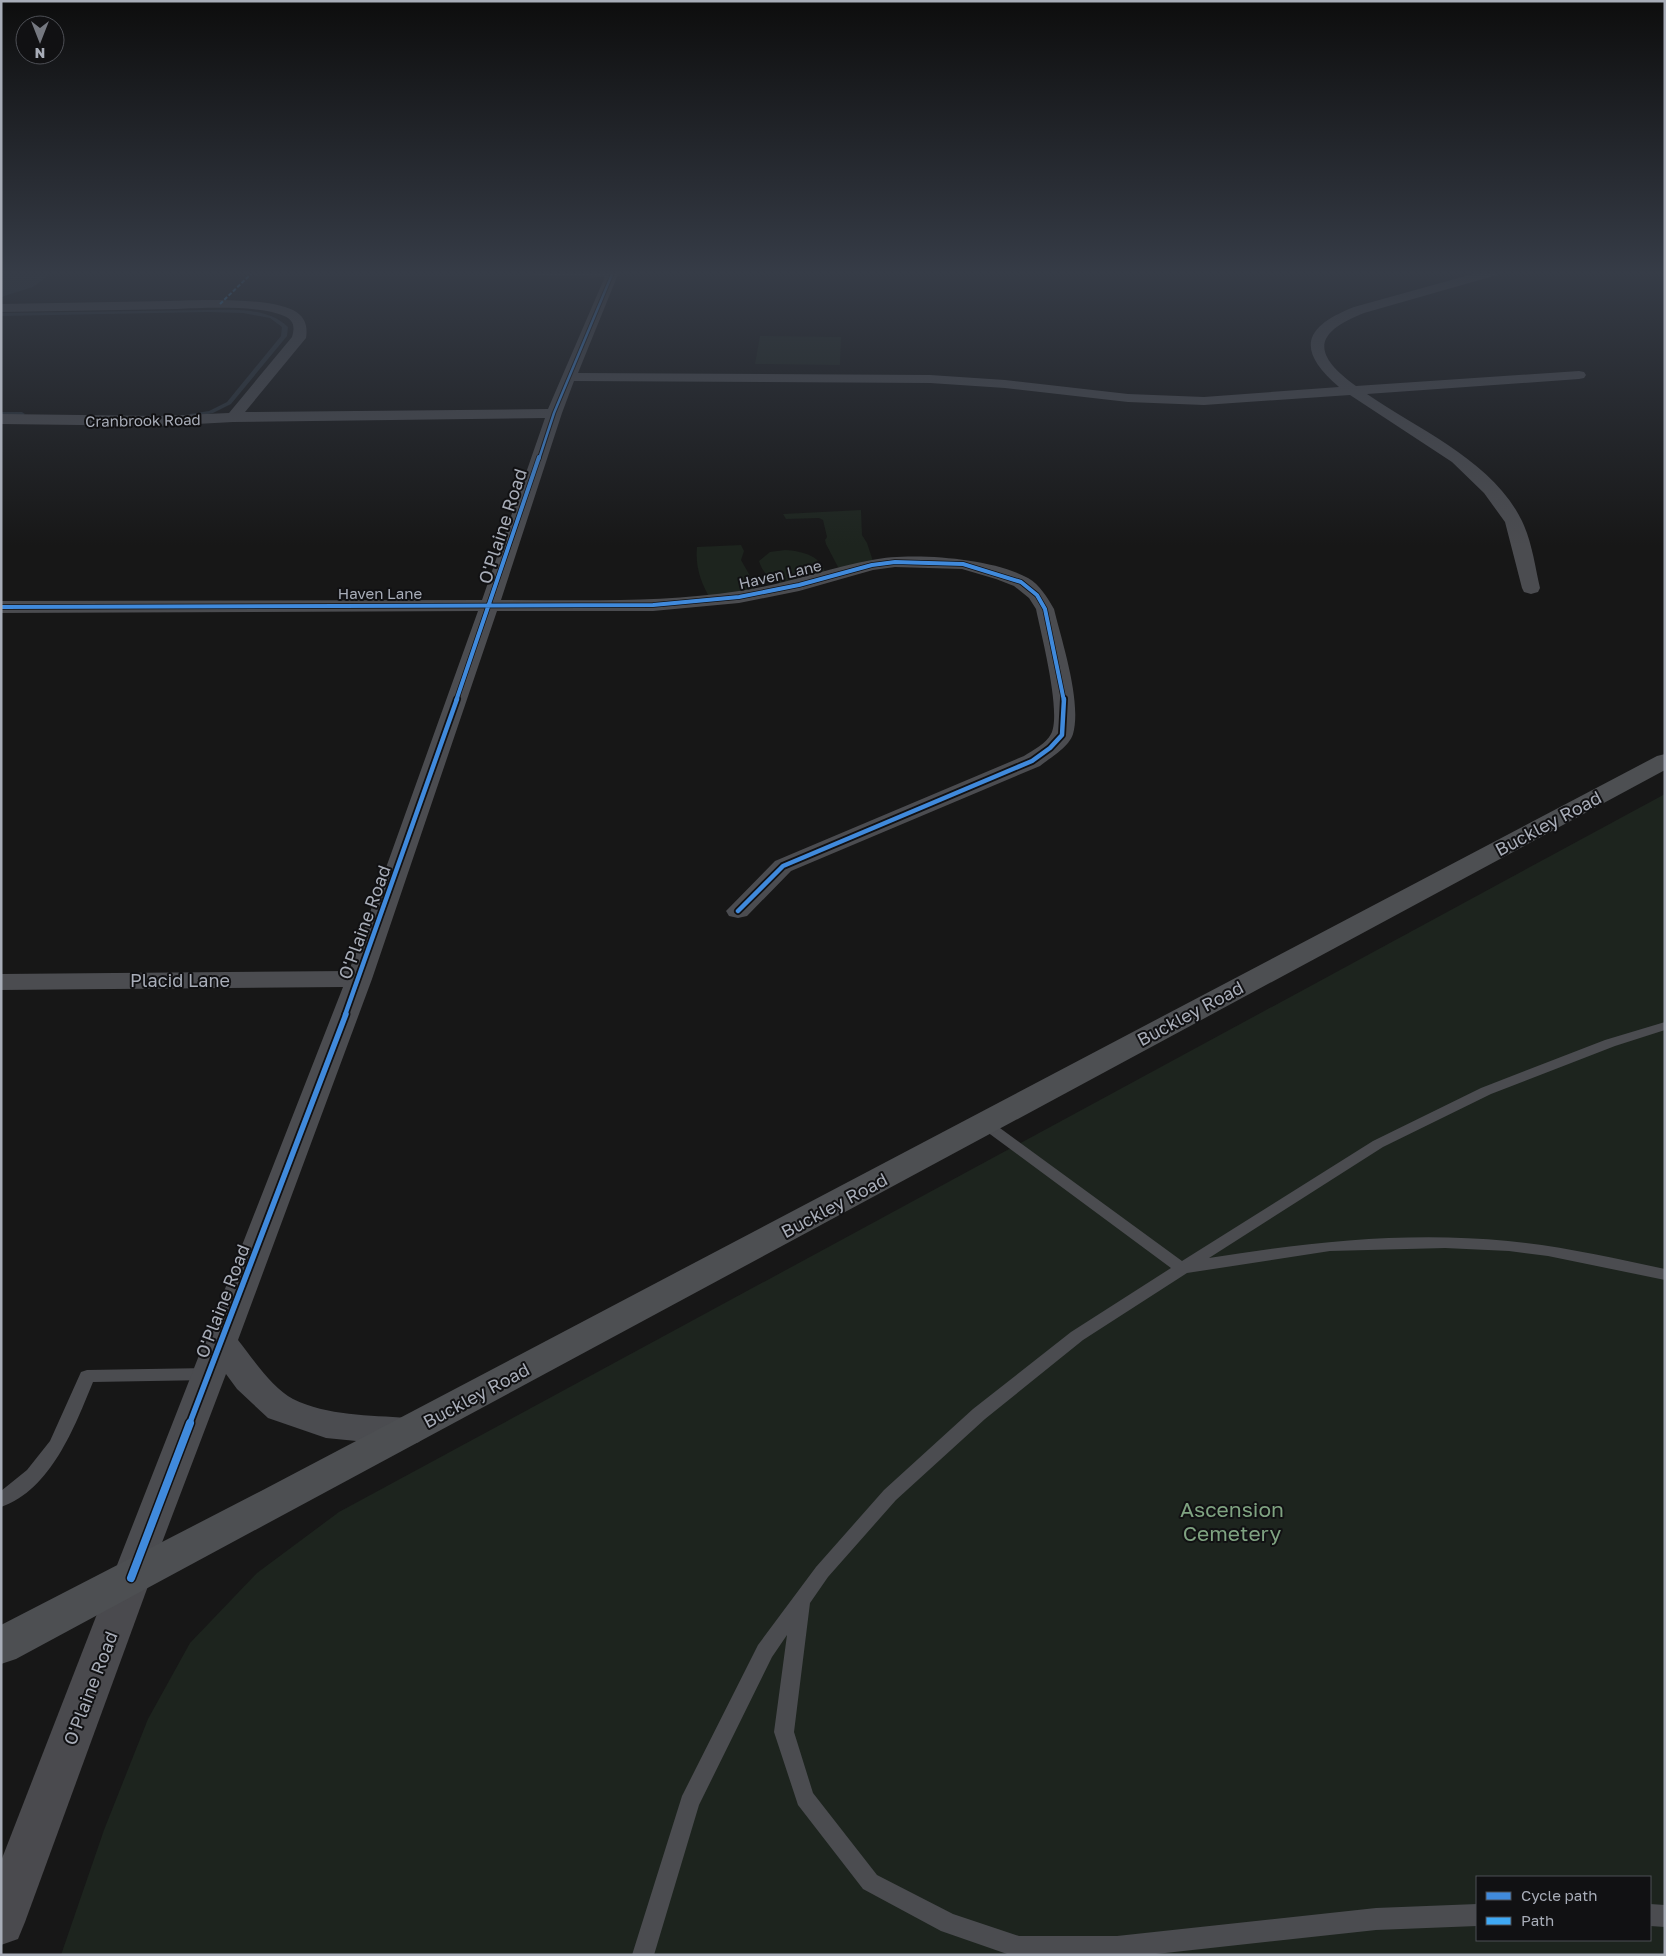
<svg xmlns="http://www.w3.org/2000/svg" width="1666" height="1956" viewBox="0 0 1666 1956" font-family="'Golos Text',sans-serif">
<rect width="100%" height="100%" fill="#171717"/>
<!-- built -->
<path fill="#212123" d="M250 272H598L595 278 255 276Z"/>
<!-- green -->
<path fill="#1d241e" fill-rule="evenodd" d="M760 336 841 337 840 365 755 364Z
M861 510 862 535 867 543 874 564 848 570 838 567 826 544 825 540 827 537 823 520 819 518 786 519 783 514Z
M741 545 744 551 741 560 749 574 755 594 711 600C701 583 695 567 697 547Z
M785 550C802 551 824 556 826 577L789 587C774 581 764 577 759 561L770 552Z
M1665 794V1955H61L104 1830 148 1719 190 1643 257 1573 339 1512ZM1477 1877H1650V1940H1477Z"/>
<!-- water -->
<path fill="#2a3239" d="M1 272H53L33 287 1 297Z"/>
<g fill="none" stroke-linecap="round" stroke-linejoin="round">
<!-- stream -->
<path fill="#2a3239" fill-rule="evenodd" d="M208 310C235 310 267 307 288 327L287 336 231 404 213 413 192 417 190 416V414L209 411 227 402 281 336 282 327 270 318 243 313 208 312 1 316V313Z
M1 412H22L25 414 22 416H1Z"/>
<!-- lane -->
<path fill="#4b4c50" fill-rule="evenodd" d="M508 272 611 273 614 275 611 277 511 274Z
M1665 1022V1030L1615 1046 1491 1094 1383 1147 1209 1258C1308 1242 1407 1231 1508 1241 1561 1246 1613 1258 1665 1269V1280L1548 1256 1509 1251 1445 1248 1330 1251 1187 1273 1083 1340 985 1419 896 1500 828 1577 810 1603 794 1732 813 1793 877 1875 953 1914 1019 1936H1117L1376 1908 1477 1904V1926L1376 1930 1147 1955H1010L941 1931 863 1889 798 1805 774 1732 787 1635 772 1657 699 1805 654 1955H632L682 1796 758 1645 816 1567 884 1490 973 1409 1071 1332 1171 1268 979 1126 977 1123 979 1120H989L1182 1261 1373 1141 1481 1088 1605 1040Z
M209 1368 215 1370 217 1374 215 1378 209 1380 93 1382C75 1426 51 1490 1 1507V1491L27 1470 50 1441 81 1372 87 1370Z
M1650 1904 1665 1905V1927L1650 1926Z"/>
<!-- street -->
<path fill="#4b4c50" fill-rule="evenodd" d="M607 272H619L578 373 930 375 1005 380 1128 394 1204 397 1339 387C1296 350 1303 327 1354 307L1480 272H1499L1497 275 1364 313C1313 333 1312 354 1356 386L1579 371 1584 372 1586 375 1584 378 1579 379 1367 394C1419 430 1493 461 1522 521 1532 542 1535 566 1540 588L1538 592 1531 594 1524 592 1522 588 1505 522 1484 493 1452 462 1350 395 1204 405 1128 402 1005 388 930 383 574 381 562 413 501 600C580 600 661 603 739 591 784 585 827 568 872 560 912 552 992 558 1028 578 1040 585 1047 597 1054 609 1062 642 1082 702 1073 734 1069 747 1050 758 1040 766L791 871 747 916 738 918 729 916 726 911 775 861 1024 756C1033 750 1046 744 1051 734 1062 714 1041 634 1036 609L1029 598 1014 586 996 579 962 569 895 567 873 570 799 591 739 603 653 611H497L372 979 238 1340C252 1358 273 1389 293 1399 327 1416 370 1415 407 1418L419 1422 425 1432 419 1442 407 1446 326 1438 268 1418 237 1389 226 1374 144 1590 131 1594 118 1590 112 1578 343 987 1 990V974L349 971 478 611 1 613V601L482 600 545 418 233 422 160 426 1 424V414L160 416 229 413 292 337C295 327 294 320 284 316 261 305 203 308 177 309 119 310 60 311 1 312V304C57 303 113 302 169 301 201 300 265 297 293 310 305 316 308 326 306 338L245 412 548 409Z"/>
<!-- secondary -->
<path fill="#4a4a4e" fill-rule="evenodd" d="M131 1561 145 1566 151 1578 25 1922 18 1939 1 1945V1861L111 1578 117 1566Z"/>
<!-- primary -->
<path fill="#4d4f52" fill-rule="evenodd" d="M1665 754V770L16 1659 1 1664V1625L261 1491 1657 756Z"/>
<!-- quiet -->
<path stroke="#3fa9f5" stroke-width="2" stroke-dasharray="4 2" stroke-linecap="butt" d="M220 304 252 273"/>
<defs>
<path id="cycleway-far4" d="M539 459 554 413 613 272"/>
<path id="cycleway-far3" d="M1 607 653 605 739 597 799 585 872 565 895 562 963 564 1021 582 1037 595 1045 609 1064 701
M456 701 539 457"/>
<path id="cycleway-far2" d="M738 911 783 866 1032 761 1050 748 1062 735 1064 699
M345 1015 457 699"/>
<path id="cycleway-far1" d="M189 1425 346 1014"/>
<path id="cycleway" d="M131 1578 190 1423"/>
</defs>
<!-- cycleway-far4 casing -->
<use href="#cycleway-far4" stroke="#111113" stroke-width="4.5"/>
<!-- cycleway-far3 casing -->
<use href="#cycleway-far3" stroke="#111113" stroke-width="5.5"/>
<!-- cycleway-far2 casing -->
<use href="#cycleway-far2" stroke="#111113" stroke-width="8"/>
<!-- cycleway-far1 casing -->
<use href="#cycleway-far1" stroke="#111113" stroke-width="9"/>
<!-- cycleway casing -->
<use href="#cycleway" stroke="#111113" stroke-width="11"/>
<!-- cycleway-far4 -->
<use href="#cycleway-far4" stroke="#408adc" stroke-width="2.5"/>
<!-- cycleway-far3 -->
<use href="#cycleway-far3" stroke="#408adc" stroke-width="4"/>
<!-- cycleway-far2 -->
<use href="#cycleway-far2" stroke="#408adc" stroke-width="4.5"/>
<!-- cycleway-far1 -->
<use href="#cycleway-far1" stroke="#408adc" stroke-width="5.5"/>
<!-- cycleway -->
<use href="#cycleway" stroke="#408adc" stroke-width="8"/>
</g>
<!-- sky -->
<linearGradient id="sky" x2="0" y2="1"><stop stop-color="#0d0d0d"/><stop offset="0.5" stop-color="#363c47"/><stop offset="1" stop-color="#363c47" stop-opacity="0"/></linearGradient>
<rect width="1666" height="546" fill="url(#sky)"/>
<g text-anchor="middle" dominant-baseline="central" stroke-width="4" stroke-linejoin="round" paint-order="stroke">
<!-- far-street labels -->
<g font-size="15" fill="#a8adb8" stroke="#111113">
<text transform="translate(143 420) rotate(-1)">Cranbrook Road</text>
<text transform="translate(780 574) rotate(-13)">Haven Lane</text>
<text x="380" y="593">Haven Lane</text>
</g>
<!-- street labels -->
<g font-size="18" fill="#a8adb8" stroke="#111113">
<text transform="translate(502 526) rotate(-72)">O'Plaine Road</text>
<text transform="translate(1548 823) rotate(-28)">Buckley Road</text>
<text transform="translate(364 922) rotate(-70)">O'Plaine Road</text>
<text x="180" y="980">Placid Lane</text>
<text transform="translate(1190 1013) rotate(-28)">Buckley Road</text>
<text transform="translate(834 1205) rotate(-28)">Buckley Road</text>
<text transform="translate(222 1301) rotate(-69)">O'Plaine Road</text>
<text transform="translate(476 1395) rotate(-28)">Buckley Road</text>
<text transform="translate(90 1688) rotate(-69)">O'Plaine Road</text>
</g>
<!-- near-park labels -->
<g font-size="21" fill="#7fa381" stroke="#111113">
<text x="1232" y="1509">Ascension<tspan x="1232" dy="24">Cemetery</tspan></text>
</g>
</g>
<!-- border -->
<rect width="1666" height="1956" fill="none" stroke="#a8adb8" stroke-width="5"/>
<!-- legend -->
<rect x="1476" y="1876" width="175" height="65" fill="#111113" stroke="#4d4f55"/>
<rect x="1486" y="1892" width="25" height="8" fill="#408adc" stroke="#4d4f55"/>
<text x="1521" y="1901" font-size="15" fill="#a8adb8">Cycle path</text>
<rect x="1486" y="1917" width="25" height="8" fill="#3fa9f5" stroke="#4d4f55"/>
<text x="1521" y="1926" font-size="15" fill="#a8adb8">Path</text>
<!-- north arrow -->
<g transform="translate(40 40) rotate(180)"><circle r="24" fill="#111113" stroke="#4d4f55"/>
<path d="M0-4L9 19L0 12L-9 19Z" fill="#757880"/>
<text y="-8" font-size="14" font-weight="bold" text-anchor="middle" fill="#a8adb8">N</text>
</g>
</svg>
